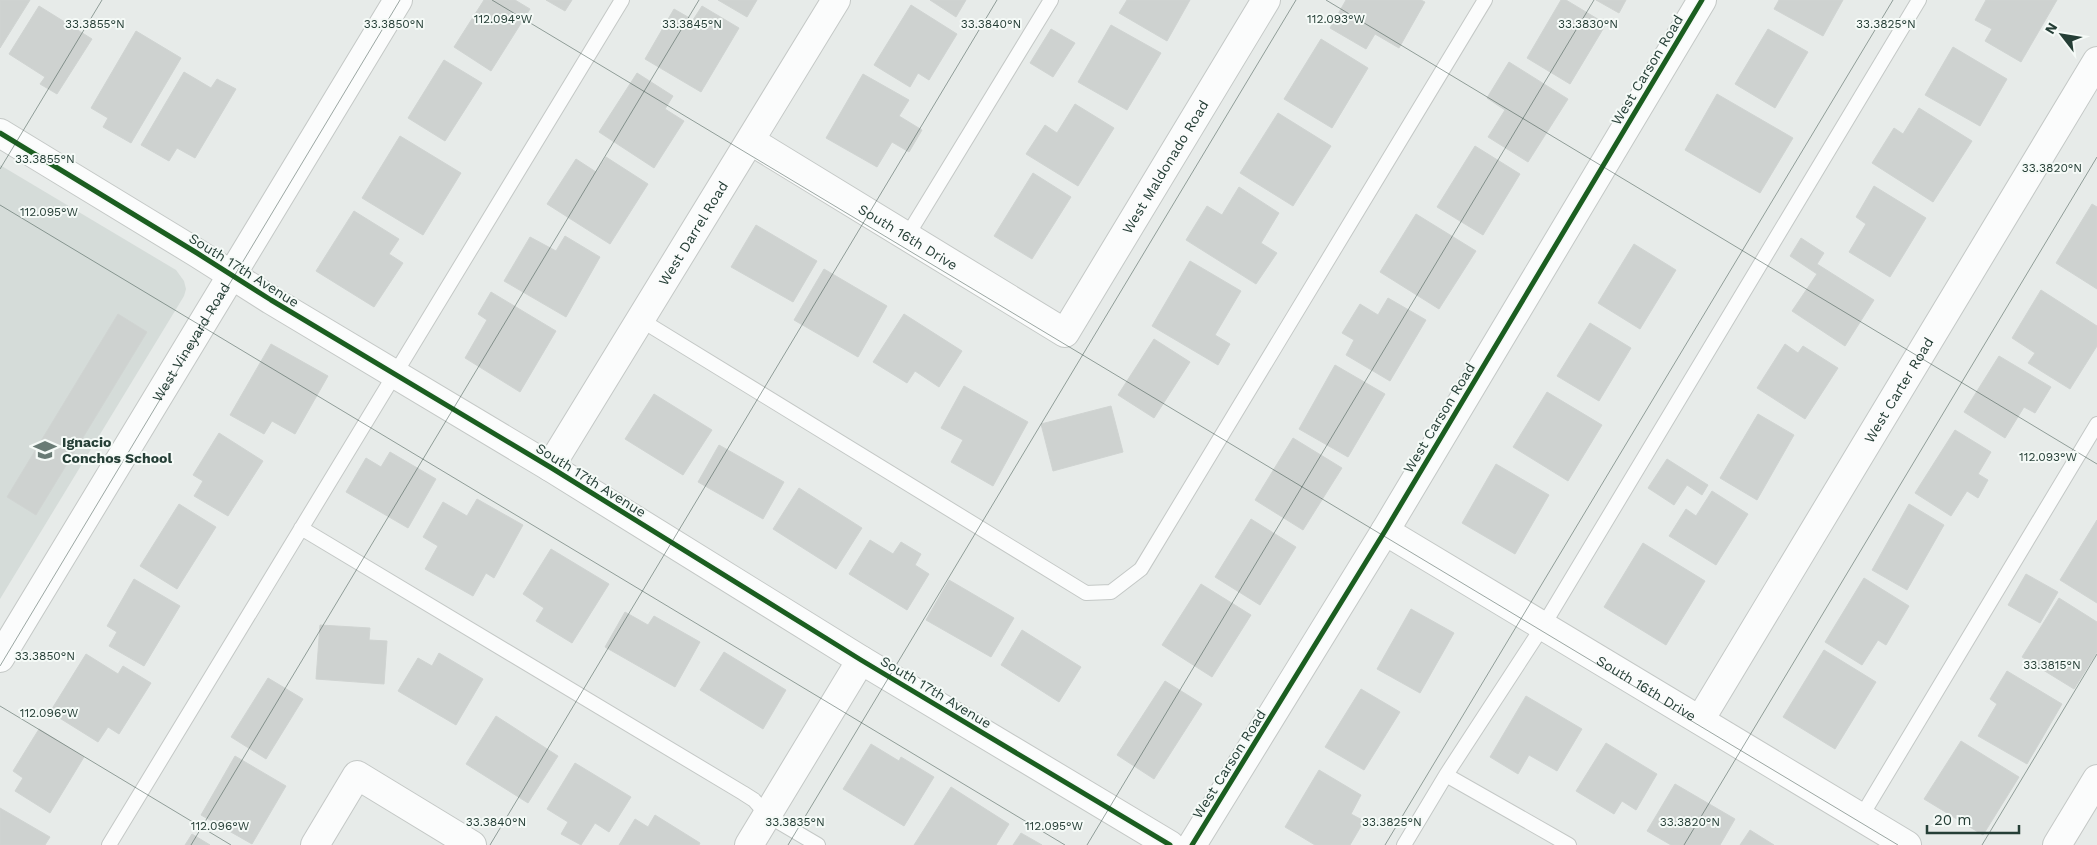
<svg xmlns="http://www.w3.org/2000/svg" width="2097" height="845" viewBox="0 0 2097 845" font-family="'Work Sans',sans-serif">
<rect width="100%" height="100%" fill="#e7ebe9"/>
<!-- built -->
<path fill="#d5dcd9" d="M0 165 176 270 184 281 186 289 184 296 0 599Z"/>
<!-- building -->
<path fill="#ced2d0" stroke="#d0d4d2" d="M0 0H30L0 48Z
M484 0H515L530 9 491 71 454 47Z
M546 0H572L565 11Z
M718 0H757L747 17Z
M930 0H966L956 17Z
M1127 0H1190L1167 41 1119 13Z
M1346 0H1421L1425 2 1399 48 1375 34 1366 49 1330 28Z
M1561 0H1566L1606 24 1570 84 1527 58Z
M1596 0H1626L1619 13Z
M1779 0H1843L1823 36 1774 9Z
M1986 0H2057L2021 62 1985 41 1992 29 1975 20Z
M911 5 957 34 929 80 918 73 910 87 874 65Z
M39 6 92 39 57 94 40 84 45 77 9 54Z
M702 6 739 28 701 92 645 59 674 9 693 20Z
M1111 25 1161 53 1127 110 1078 82Z
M1051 29 1075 43 1053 77 1030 63Z
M1768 29 1808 52 1775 108 1735 84Z
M136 31 181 58 131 143 103 127 108 118 91 108Z
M1321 39 1368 68 1332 128 1284 99Z
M1953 47 2007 79 1980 126 1925 95Z
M444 60 482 83 445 141 408 118Z
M1509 62 1568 99 1528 162 1488 137 1505 110 1487 98Z
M184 72 211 88 217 79 236 89 195 158 177 148 169 161 141 145Z
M637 73 673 96 665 109 684 121 654 168 599 132Z
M863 74 909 100 899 116 922 130 909 152 892 142 877 167 826 138Z
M1717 94 1793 138 1760 193 1685 150Z
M1075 104 1114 128 1078 186 1026 154 1045 125 1057 133Z
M1919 108 1972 141 1933 202 1872 163 1894 128 1903 134Z
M1278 113 1331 146 1293 206 1240 173Z
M400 136 461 173 423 235 362 198Z
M1475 146 1520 174 1483 235 1437 207Z
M606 157 648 184 610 244 547 204 576 159 596 172Z
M1033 173 1071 197 1032 259 994 236Z
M1874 186 1926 218 1890 277 1849 252 1866 224 1856 217Z
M1239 187 1279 213 1261 243 1277 253 1256 284 1186 240 1207 206 1222 215Z
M2092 204 2097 207V289L2056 263Z
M354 211 399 239 389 254 403 263 374 307 316 271Z
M1416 214 1476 251 1439 309 1380 272Z
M756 225 817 261 793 302 731 267Z
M565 236 600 257 566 317 504 281 530 237 556 251Z
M1801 238 1824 253 1817 264 1874 300 1845 346 1792 311 1817 274 1790 256Z
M1634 244 1676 270 1640 329 1598 303Z
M1190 261 1241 291 1215 335 1230 344 1218 365 1152 326Z
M824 269 887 306 858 357 794 320Z
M2041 290 2097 326V346L2070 389 2028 363 2035 353 2012 338Z
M491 292 556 331 520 392 465 358 487 320 478 314Z
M1388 298 1426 320 1390 381 1346 355 1354 340 1342 333 1360 304 1378 315Z
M118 314 147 332 36 515 7 497Z
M904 314 962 351 939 387 915 371 907 383 873 362Z
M1590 323 1631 348 1599 401 1557 376Z
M1154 339 1190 362 1154 418 1118 395Z
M271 344 328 376 295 434 272 421 264 434 230 415Z
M1785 344 1798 353 1803 346 1838 368 1805 419 1757 388Z
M1999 356 2051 387 2035 413 2024 407 2005 438 1964 412Z
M1335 365 1385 394 1348 457 1299 429Z
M964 386 1028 422 993 486 951 462 963 440 941 428Z
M1547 392 1602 425 1568 481 1513 447Z
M654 394 712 430 683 475 625 439Z
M1111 406 1123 452 1053 471 1041 424Z
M1758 414 1794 435 1757 500 1720 478Z
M1955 430 1991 452 1978 474 1988 480 1978 498 1967 491 1951 516 1915 493Z
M219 433 263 461 228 516 194 496 203 481 193 475Z
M1293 438 1342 468 1303 530 1255 500Z
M719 445 784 482 763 519 698 482Z
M390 452 436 479 408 528 346 492 366 458 381 467Z
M1667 459 1708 485 1702 495 1687 485 1674 505 1648 488Z
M1496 464 1549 495 1515 554 1462 523Z
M799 488 862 528 836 569 773 529Z
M1712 491 1748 514 1716 565 1669 536 1686 509 1696 516Z
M477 499 523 525 494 578 486 573 473 596 425 569 438 546 423 537 443 502 467 516Z
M179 504 216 527 177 589 140 566Z
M1909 504 1944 525 1907 590 1872 570Z
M1251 519 1296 547 1260 605 1215 577Z
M2097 520V603L2060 580Z
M870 540 893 554 901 542 921 554 915 565 929 574 907 610 849 574Z
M1643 543 1705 581 1666 645 1604 607Z
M551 549 609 584 572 643 536 621 544 608 523 594Z
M2026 574 2058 592 2040 623 2008 605Z
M1864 578 1909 606 1886 645 1878 640 1862 665 1825 642Z
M134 579 180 606 144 666 109 646 117 632 107 626Z
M949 580 1014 618 991 657 926 620Z
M1201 584 1251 615 1212 677 1162 645Z
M2059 598 2097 622V652L2074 689 2022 657Z
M1411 609 1454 633 1420 693 1377 669Z
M625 612 648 625 654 616 700 642 675 687 605 647Z
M320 625 370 628 369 640 387 641 384 684 316 679Z
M1022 630 1081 667 1059 702 1001 665Z
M1824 650 1876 682 1835 749 1783 717Z
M724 652 786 690 763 729 700 690Z
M439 653 483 679 456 725 398 691 418 658 432 666Z
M86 654 118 674 123 666 151 683 119 734 108 727 98 742 50 712Z
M2007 671 2062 704 2027 764 1978 736 1997 704 1990 699Z
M268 678 303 699 266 759 231 737Z
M1165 681 1202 704 1154 779 1117 755Z
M1361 689 1400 712 1364 770 1325 747Z
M1526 696 1582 729 1557 771 1529 755 1518 774 1490 757Z
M496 716 558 756 528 803 466 764Z
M39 729 84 757 50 813 15 791 23 778 13 771Z
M1961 741 2019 777 1983 835 1924 799Z
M1606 743 1657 774 1636 810 1622 801 1614 814 1576 791Z
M871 744 899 761 901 757 934 777 904 826 843 789Z
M235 756 286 786 252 844 201 815Z
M575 763 631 797 609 832 595 823 581 845 561 834 568 822 547 809Z
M1319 770 1361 795 1351 814 1364 821 1350 845H1315L1285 827Z
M1675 784 1735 819 1720 845H1671L1647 831Z
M951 787 1009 824 996 845H914Z
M0 808 50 837 45 845H0Z
M655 815 700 843 699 845H619L635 819 648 827Z
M1750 830 1774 845H1740Z
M1021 833 1042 845H1013Z
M192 834 210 845H185Z"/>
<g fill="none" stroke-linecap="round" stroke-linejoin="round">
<defs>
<path id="service" d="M907 236 1051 0
M641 320 1086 593 1111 592 1141 569 1485 0
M301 528 743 793 754 800 767 815 818 845
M1446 775 1569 845
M1861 817 2097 424
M109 845 622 0
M1404 845 1446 775 1543 626 1919 0"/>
<g id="minor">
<path d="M0 133 197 253 271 300 550 467 861 660 1170 845"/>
<path id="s1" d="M751 141 1065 333 1266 0"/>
<path id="s2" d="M550 467 836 0"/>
<path id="s3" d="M1385 531 1907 845"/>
<path id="s4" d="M1700 720 2097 61"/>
<path d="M315 845 357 775 472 845"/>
<path d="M749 845 861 660"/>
<path d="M1192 845 1385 531 1702 0"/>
<path d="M2057 845 2097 779"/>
</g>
<g id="tertiary">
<path id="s5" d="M0 658 398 0"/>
</g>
</defs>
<!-- service casing -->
<use href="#service" stroke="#c4c8c6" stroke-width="16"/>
<!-- minor casing -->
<use href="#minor" stroke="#c4c8c6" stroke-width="30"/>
<!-- tertiary casing -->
<use href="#tertiary" stroke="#c4c8c6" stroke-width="30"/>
<!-- service -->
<use href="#service" stroke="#fbfcfc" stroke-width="14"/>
<!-- minor -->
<use href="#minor" stroke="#fbfcfc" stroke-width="28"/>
<!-- tertiary -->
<use href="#tertiary" stroke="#fbfcfc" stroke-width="28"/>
<defs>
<path id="cycleway" d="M0 133 197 253 271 300 550 467 861 660 1170 845
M1192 845 1385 531 1702 0"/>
</defs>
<!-- cycleway casing -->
<use href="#cycleway" stroke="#f5faf7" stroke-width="8"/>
<!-- cycleway -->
<use href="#cycleway" stroke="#1b5e20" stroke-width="5"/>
</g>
<!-- ticks -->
<path fill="none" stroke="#253e36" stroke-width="1" stroke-opacity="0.45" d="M492 0 1898 845M1326 0 2097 464M0 169 102 0M0 205 1065 845M0 666 400 0M0 706 231 845M191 845 699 0M490 845 997 0M788 845 1296 0M1087 845 1594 0M1385 845 1893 0M1684 845 2097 157M1982 845 2097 654"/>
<!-- icons -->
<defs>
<symbol id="school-bare" viewBox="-9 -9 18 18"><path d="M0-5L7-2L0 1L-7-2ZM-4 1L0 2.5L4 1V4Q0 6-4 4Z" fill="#697b75" stroke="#f5faf7" stroke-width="2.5" paint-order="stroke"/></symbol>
</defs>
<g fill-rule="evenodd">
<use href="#school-bare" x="29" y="434" width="32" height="32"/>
</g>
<g text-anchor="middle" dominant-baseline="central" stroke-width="4" stroke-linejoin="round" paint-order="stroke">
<!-- street labels -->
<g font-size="14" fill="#253e36" stroke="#f5faf7">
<text transform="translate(1647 70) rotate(-59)">West Carson Road</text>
<text stroke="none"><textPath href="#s1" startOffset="562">West Maldonado Road</textPath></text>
<text stroke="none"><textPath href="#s2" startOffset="274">West Darrel Road</textPath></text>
<text stroke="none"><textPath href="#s1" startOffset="184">South 16th Drive</textPath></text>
<text transform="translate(244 270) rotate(32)">South 17th Avenue</text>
<text stroke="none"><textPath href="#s5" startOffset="369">West Vineyard Road</textPath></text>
<text stroke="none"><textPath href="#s4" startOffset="385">West Carter Road</textPath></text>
<text transform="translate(1439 418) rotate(-59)">West Carson Road</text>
<text transform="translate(591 480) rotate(32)">South 17th Avenue</text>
<text stroke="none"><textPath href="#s3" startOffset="305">South 16th Drive</textPath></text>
<text transform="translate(936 692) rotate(31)">South 17th Avenue</text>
<text transform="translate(1229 764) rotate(-58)">West Carson Road</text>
</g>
<!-- poi labels -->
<g font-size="14" font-weight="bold" fill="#253e36" stroke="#f5faf7" text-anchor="start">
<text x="62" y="442">Ignacio<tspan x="62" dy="16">Conchos School</tspan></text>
</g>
</g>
<g font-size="12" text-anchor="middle" fill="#253e36" stroke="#f5faf7" stroke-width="4" stroke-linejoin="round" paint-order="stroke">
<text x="503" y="23">112.094°W</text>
<text x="1336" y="23">112.093°W</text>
<text x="394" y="28">33.3850°N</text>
<text x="1588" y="28">33.3830°N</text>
<text x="95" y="28">33.3855°N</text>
<text x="692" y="28">33.3845°N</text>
<text x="991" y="28">33.3840°N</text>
<text x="1886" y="28">33.3825°N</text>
<text x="45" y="163">33.3855°N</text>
<text x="2052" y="172">33.3820°N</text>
<text x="49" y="216">112.095°W</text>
<text x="2048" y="461">112.093°W</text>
<text x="45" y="660">33.3850°N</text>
<text x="2052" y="669">33.3815°N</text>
<text x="49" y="717">112.096°W</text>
<text x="496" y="826">33.3840°N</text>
<text x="795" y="826">33.3835°N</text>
<text x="1392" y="826">33.3825°N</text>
<text x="1690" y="826">33.3820°N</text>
<text x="220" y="830">112.096°W</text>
<text x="1054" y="830">112.095°W</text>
</g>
<!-- north arrow -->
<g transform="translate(2062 35) rotate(301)" stroke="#f5faf7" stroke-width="4" paint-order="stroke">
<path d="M0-4L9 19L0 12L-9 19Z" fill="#253e36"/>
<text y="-8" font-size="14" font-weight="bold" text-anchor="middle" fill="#253e36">N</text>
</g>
<!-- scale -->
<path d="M1927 825v8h92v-8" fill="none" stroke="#253e36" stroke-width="2.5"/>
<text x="1934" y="825" font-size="15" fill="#253e36" stroke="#f5faf7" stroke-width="4" paint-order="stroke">20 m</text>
</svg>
